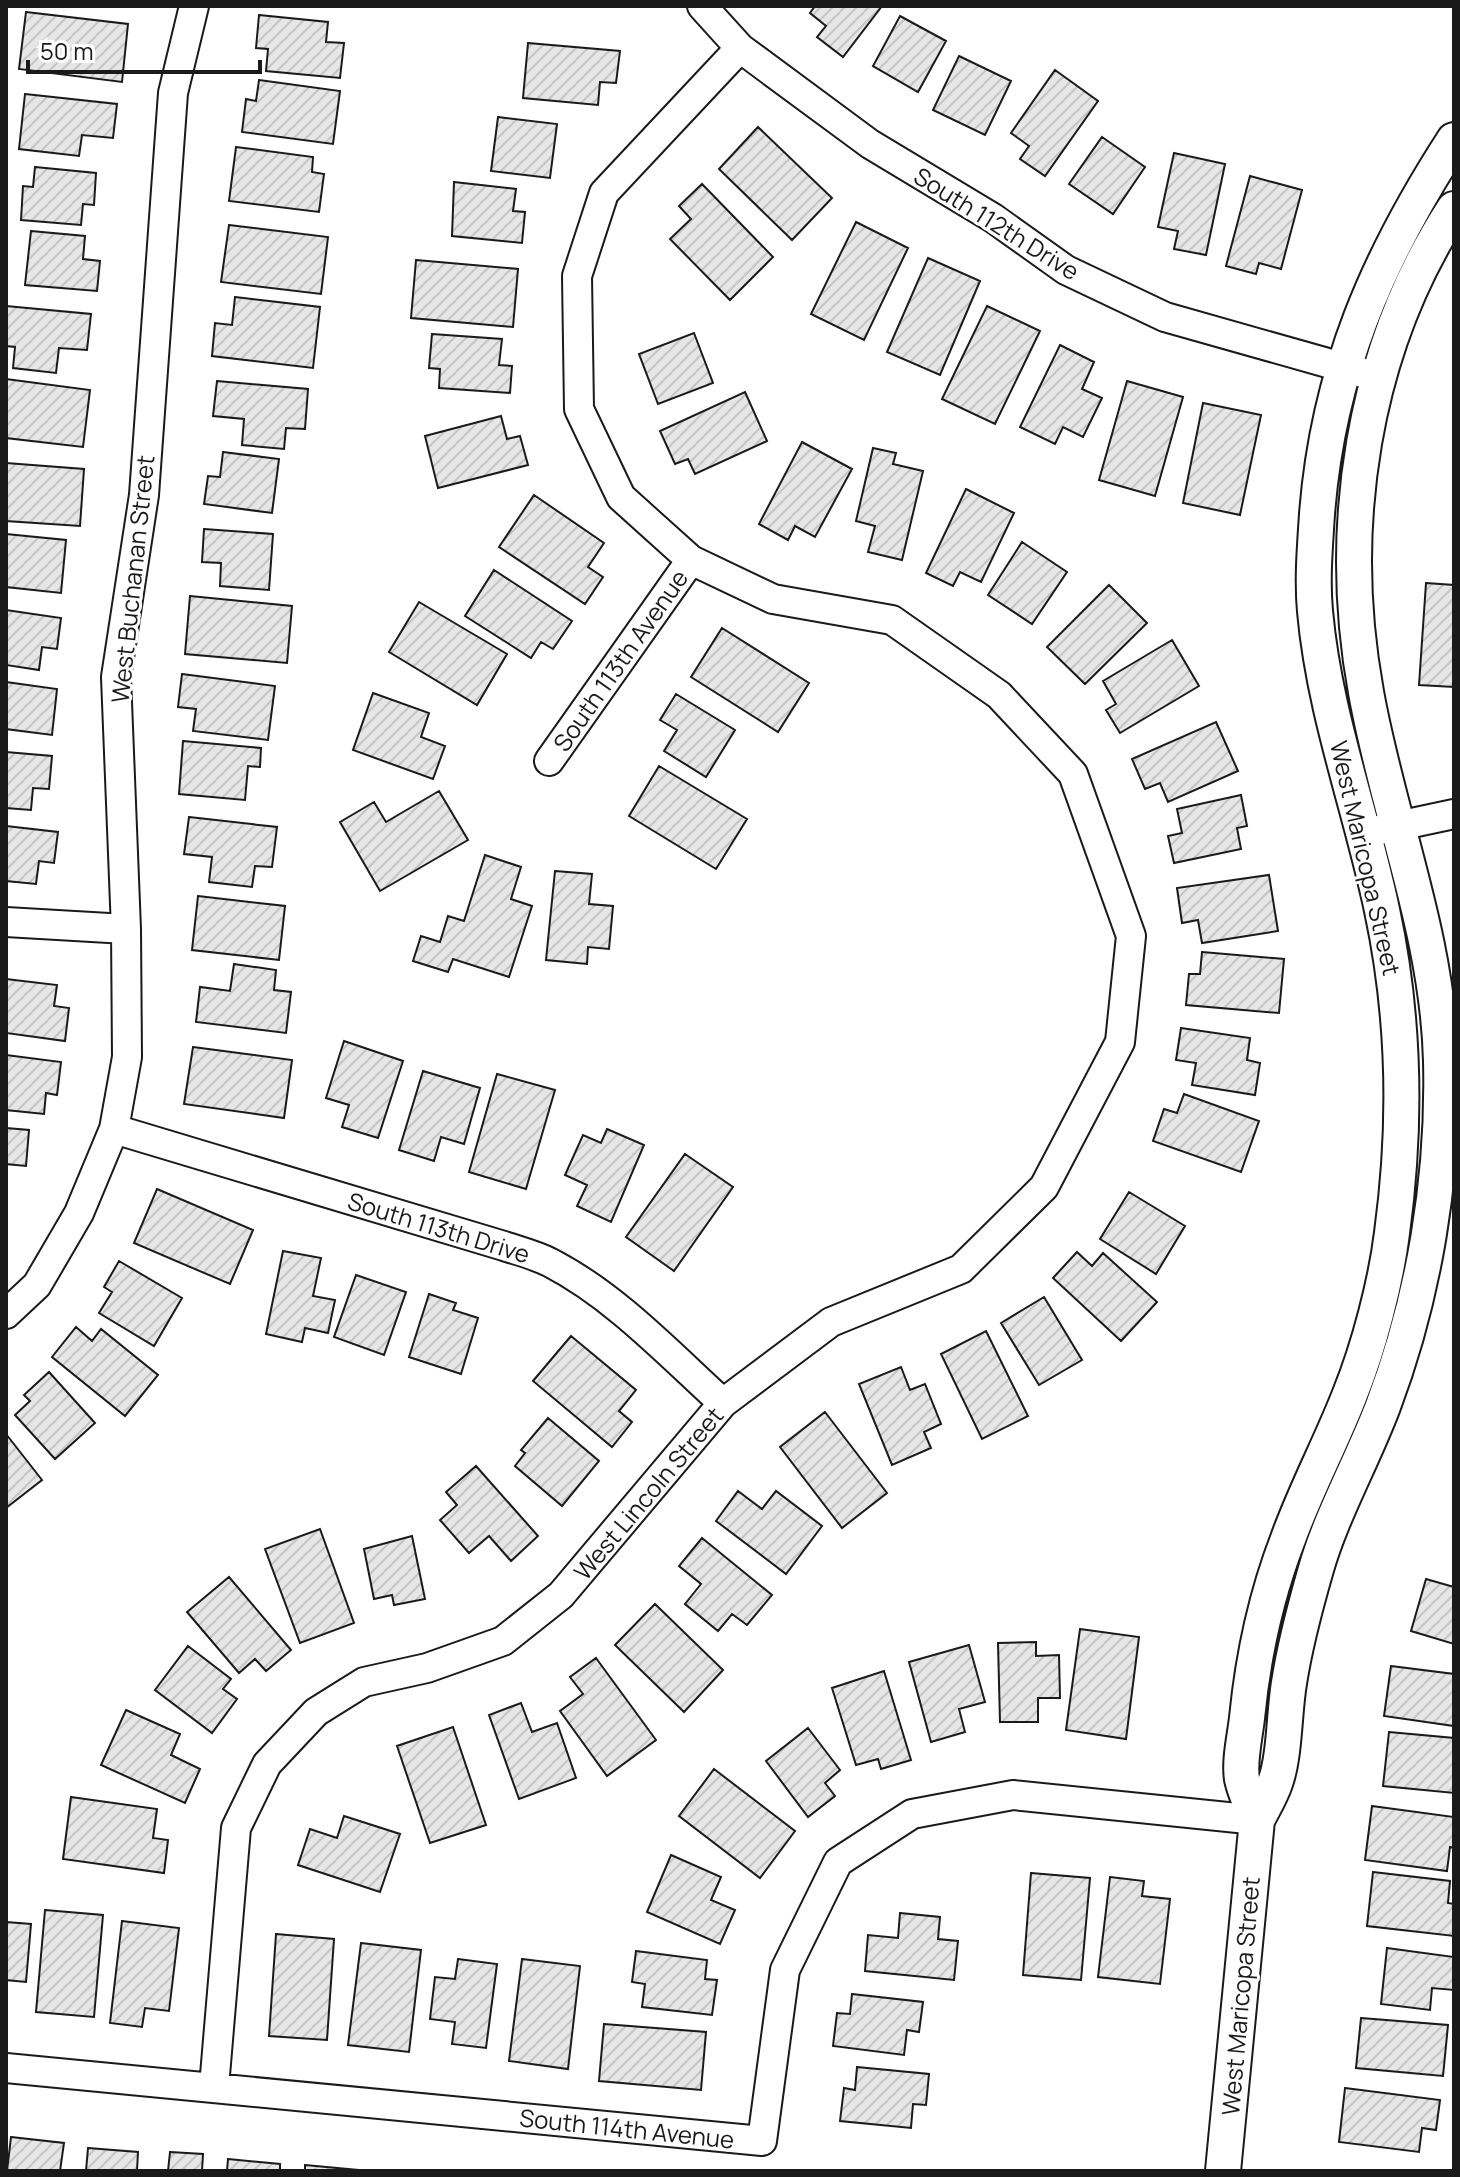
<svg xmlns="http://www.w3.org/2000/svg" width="1460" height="2177" viewBox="0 0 1460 2177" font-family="Manrope,sans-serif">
<defs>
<pattern id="building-hatch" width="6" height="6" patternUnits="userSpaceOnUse" patternTransform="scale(2)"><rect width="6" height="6" fill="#e6e6e6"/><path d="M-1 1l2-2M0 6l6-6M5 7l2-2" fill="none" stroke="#c5c5c5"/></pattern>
</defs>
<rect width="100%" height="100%" fill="#fff"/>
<!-- building -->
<path fill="url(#building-hatch)" stroke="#1a1a1a" stroke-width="2" d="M815 6H882L843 57 817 37 826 26 810 13Z
M26 12 128 24 122 82 19 69Z
M259 15 328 22 326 42 344 43 340 78 266 71 268 49 256 48Z
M900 16 946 41 918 92 873 66Z
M528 43 620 51 616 83 600 82 598 105 523 98Z
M959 56 1011 81 985 135 933 110Z
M1055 70 1098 101 1045 176 1020 159 1029 146 1011 133Z
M259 80 340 91 333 144 242 132 246 99 256 101Z
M25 94 117 104 113 138 82 135 79 156 19 149Z
M498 117 557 124 550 178 491 171Z
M758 127 832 198 792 240 719 169Z
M1102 137 1145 167 1113 214 1069 184Z
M236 147 313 157 312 172 324 174 319 212 229 201Z
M1174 153 1225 164 1206 255 1174 249 1178 231 1158 227Z
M35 167 96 173 94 205 83 204 81 225 21 220 23 186 33 187Z
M1250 176 1302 190 1281 269 1259 263 1256 274 1226 266Z
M454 182 516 189 513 211 525 212 522 243 452 236Z
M702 184 773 257 730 300 670 239 691 219 679 206Z
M856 222 908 248 864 340 811 314Z
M229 225 328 237 321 294 221 282Z
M31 231 85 236 83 259 100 261 97 291 25 285Z
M928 258 980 281 940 375 887 352Z
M416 260 518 269 513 327 411 318Z
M235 297 320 307 313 368 212 356 215 323 232 325Z
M6 306 91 314 87 350 59 348 56 373 13 368 15 347 6 346Z
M987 306 1040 331 995 424 942 399Z
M694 333 713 383 658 404 639 354Z
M432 334 502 339 499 365 512 366 510 393 439 388 440 369 429 368Z
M1060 345 1094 362 1082 389 1102 398 1083 437 1063 427 1055 444 1020 427Z
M6 379 90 390 83 447 6 438Z
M217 381 308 389 305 429 286 428 284 449 242 445 244 419 213 416Z
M1127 381 1183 397 1155 496 1099 480Z
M745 392 767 441 695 474 688 459 675 464 660 431Z
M1203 403 1261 415 1240 515 1183 503Z
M501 416 507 439 520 436 528 465 438 488 425 436Z
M802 442 852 469 815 537 795 526 788 540 759 524Z
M873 448 896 453 893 464 923 471 902 560 868 552 875 526 856 521Z
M223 452 279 459 272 513 204 504 208 476 220 477Z
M6 463 84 469 80 526 6 521Z
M966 489 1014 513 981 582 960 572 953 586 926 573Z
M534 495 604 543 588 567 603 577 585 604 499 547Z
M204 529 273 534 269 590 220 586 221 563 202 562Z
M6 534 66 540 61 593 6 587Z
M1022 542 1067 572 1032 624 988 595Z
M494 570 572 621 553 649 541 642 531 658 465 616Z
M1426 583 1454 585V687L1419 685Z
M1109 585 1147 623 1085 684 1047 647Z
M190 596 292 606 287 663 185 654Z
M419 602 507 654 477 705 389 652Z
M6 610 61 618 57 649 42 647 39 670 6 665Z
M722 628 809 683 778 732 691 677Z
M1172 640 1199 686 1120 733 1106 710 1116 704 1103 681Z
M182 674 275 686 268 740 193 731 196 709 178 707Z
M6 682 57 689 52 735 6 729Z
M373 693 429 713 421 737 445 746 433 779 353 750Z
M676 694 735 730 706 777 664 751 677 730 660 720Z
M1216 722 1238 771 1168 802 1160 783 1145 789 1132 759Z
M183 741 261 748 260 767 248 766 245 800 179 794Z
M6 752 52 756 49 789 33 788 31 810 6 808Z
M659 766 747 819 716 869 629 816Z
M439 791 468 840 380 891 340 822 374 802 386 822Z
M1241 795 1247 826 1237 828 1241 849 1174 863 1168 836 1182 833 1177 809Z
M189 817 277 827 272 867 255 866 252 887 209 882 212 857 184 854Z
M6 826 58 832 54 863 39 861 36 884 6 881Z
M485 855 521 867 511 899 532 906 509 977 453 959 448 972 413 961 421 936 440 942 448 916 464 921Z
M555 871 592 874 589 904 613 906 609 949 588 947 587 964 546 960Z
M1269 875 1278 931 1202 943 1198 920 1182 923 1177 888Z
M198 896 285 906 279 960 192 950Z
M1202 952 1284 959 1279 1013 1186 1005 1189 974H1200Z
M234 964 276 970 274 990 291 992 286 1033 196 1022 200 987 230 991Z
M6 979 57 985 54 1006 69 1008 65 1041 6 1033Z
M1181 1028 1250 1038 1247 1060 1260 1063 1255 1095 1192 1085 1196 1063 1176 1060Z
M344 1041 403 1061 378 1138 342 1127 349 1105 326 1098Z
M193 1047 292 1060 284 1118 184 1104Z
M6 1055 61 1062 57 1095 46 1093 44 1114 6 1110Z
M423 1071 480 1088 464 1144 441 1137 434 1161 399 1150Z
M497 1074 555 1090 526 1189 469 1172Z
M1184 1094 1259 1121 1241 1172 1153 1141 1164 1109 1177 1113Z
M6 1128 29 1130 26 1166 6 1164Z
M607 1129 644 1145 611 1222 577 1206 587 1185 565 1175 583 1135 601 1143Z
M685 1154 733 1187 674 1271 626 1237Z
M157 1189 253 1230 230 1284 134 1243Z
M1129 1192 1185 1226 1156 1274 1100 1239Z
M283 1251 321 1258 313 1296 335 1300 328 1333 305 1328 302 1342 266 1334Z
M1077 1252 1092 1266 1103 1253 1157 1302 1121 1341 1053 1278Z
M119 1261 182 1298 154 1346 99 1313 112 1292 104 1287Z
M356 1275 406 1292 384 1355 334 1337Z
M429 1294 456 1303 453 1310 478 1318 461 1374 409 1357Z
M1044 1297 1082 1360 1039 1385 1001 1323Z
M76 1327 92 1341 101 1329 158 1375 125 1416 52 1357Z
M986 1331 1028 1416 982 1439 941 1354Z
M571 1336 636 1390 619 1411 632 1422 612 1447 533 1381Z
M901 1367 910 1390 925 1384 941 1424 924 1432 931 1448 892 1465 859 1384Z
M49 1372 95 1423 55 1459 15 1415 30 1401 24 1395Z
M825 1412 887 1493 842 1528 780 1447Z
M548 1418 599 1461 562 1506 515 1466 525 1453 521 1450Z
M6 1434 42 1480 6 1508Z
M476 1466 538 1536 511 1561 489 1536 469 1553 440 1520 457 1505 446 1492Z
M738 1491 762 1509 776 1491 822 1526 786 1574 716 1521Z
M320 1529 354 1623 300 1643 265 1549Z
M412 1536 425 1599 394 1605 392 1595 374 1599 364 1549Z
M702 1538 772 1595 747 1625 732 1614 718 1631 685 1604 701 1584 679 1566Z
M229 1577 291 1650 266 1671 255 1659 239 1673 187 1612Z
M1426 1579 1454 1587V1644L1411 1631Z
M655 1604 723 1670 684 1712 615 1645Z
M1080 1629 1139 1637 1126 1739 1066 1730Z
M1036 1642V1656L1059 1655 1060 1698H1038V1722H1000L998 1643Z
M969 1645 985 1702 959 1709 965 1732 931 1742 909 1662Z
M188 1646 231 1679 223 1689 237 1699 212 1733 155 1690Z
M596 1658 656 1740 607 1776 560 1711 583 1694 570 1677Z
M1391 1666 1454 1674V1726L1384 1716Z
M884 1671 911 1760 881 1769 878 1759 856 1765 832 1688Z
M521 1703 532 1732 557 1723 576 1778 519 1799 489 1715Z
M126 1710 180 1734 171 1755 200 1769 185 1803 101 1765Z
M453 1727 486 1825 430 1843 397 1746Z
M808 1728 840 1770 825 1783 835 1796 808 1817 766 1761Z
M1389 1732 1454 1738V1793L1383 1786Z
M714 1769 795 1831 760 1878 679 1816Z
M71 1797 157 1809 153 1838 168 1840 164 1873 63 1859Z
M1372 1806 1454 1817V1848L1450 1847 1447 1871 1365 1860Z
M344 1816 400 1834 380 1892 298 1865 310 1829 337 1838Z
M671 1855 721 1877 711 1900 735 1910 720 1944 647 1912Z
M1373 1872 1450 1881 1448 1903 1454 1904V1936L1367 1926Z
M1031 1873 1090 1878 1081 1980 1023 1975Z
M1110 1877 1144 1881 1142 1896 1170 1899 1160 1984 1098 1977Z
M45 1910 103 1915 94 2017 36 2012Z
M900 1913 940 1917 938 1939 958 1941 954 1980 865 1971 868 1935 898 1938Z
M122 1921 179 1928 169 2011 145 2008 142 2027 110 2023Z
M6 1922 31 1924 26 1982 6 1980Z
M276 1934 334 1939 327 2040 269 2036Z
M361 1943 421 1950 409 2052 348 2045Z
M1387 1948 1454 1957V1990L1432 1988 1430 2010 1381 2004Z
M636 1951 707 1960 705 1979 717 1980 712 2015 642 2007 645 1984 632 1982Z
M458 1959 497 1964 486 2048 452 2044 455 2022 430 2019 435 1977 455 1979Z
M522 1959 580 1966 568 2069 509 2061Z
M852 1994 923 2002 919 2032 907 2030 904 2055 833 2046 837 2013 850 2014Z
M1361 2018 1448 2025 1443 2076 1356 2068Z
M604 2024 706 2032 701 2090 599 2081Z
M857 2067 929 2074 926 2105 913 2104 911 2128 840 2121 844 2088 855 2090Z
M1345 2088 1440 2100 1436 2130 1422 2128 1419 2152 1339 2142Z
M11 2137 64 2143 60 2171H7Z
M88 2148 138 2152 137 2171H86Z
M170 2152 203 2154 202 2171H168Z
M228 2159 280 2164V2171H227Z
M305 2165 358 2170V2171H305Z"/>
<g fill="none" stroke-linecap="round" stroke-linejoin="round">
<defs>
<path id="minor" d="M702 6 740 48 870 144 993 218 1066 270 1165 317 1363 373
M549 761 691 560
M1379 830 1454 814
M6 922 126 929
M114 1129 504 1246C519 1251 536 1255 551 1263 616 1297 669 1354 723 1403
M6 1314 37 1285 79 1213 114 1129 127 1057 126 929 116 677 144 495 173 93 194 6
M6 2068 762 2141 785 1970 838 1862 912 1814 1013 1795 1257 1820
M214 2087 236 1828 267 1764 316 1712 364 1682 427 1668 503 1641 561 1595 723 1403 831 1322 961 1269 1044 1187 1120 1042 1131 936 1073 774 999 695 892 620 773 599 691 560 621 497 579 409 577 276 604 193 740 48"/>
<path id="tertiary" d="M1257 1820C1252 1807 1245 1793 1242 1779 1239 1761 1245 1736 1247 1718 1253 1657 1266 1596 1288 1539 1306 1489 1331 1443 1350 1394 1369 1347 1386 1282 1392 1233 1407 1123 1405 1018 1382 910 1361 810 1324 713 1315 611 1312 579 1315 546 1317 514 1328 372 1377 259 1454 140
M1223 2171 1257 1820C1263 1808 1271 1795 1275 1783 1285 1756 1284 1712 1289 1683 1295 1644 1305 1607 1316 1569 1331 1516 1363 1459 1383 1406 1424 1297 1444 1178 1441 1061 1438 934 1388 816 1366 692 1336 528 1362 350 1454 209"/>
</defs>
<!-- minor casing -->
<use href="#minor" stroke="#1a1a1a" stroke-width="32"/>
<!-- tertiary casing -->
<use href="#tertiary" stroke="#1a1a1a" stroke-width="38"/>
<!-- minor -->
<use href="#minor" stroke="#fff" stroke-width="28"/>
<!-- tertiary -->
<use href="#tertiary" stroke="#fff" stroke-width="34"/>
</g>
<g text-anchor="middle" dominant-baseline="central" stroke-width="6" stroke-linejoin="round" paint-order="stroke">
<!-- street labels -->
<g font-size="24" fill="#1a1a1a" stroke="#fff">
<text transform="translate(997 223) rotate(32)">South 112th Drive</text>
<text transform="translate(132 579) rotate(-84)">West Buchanan Street</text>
<text transform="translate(620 660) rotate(-55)">South 113th Avenue</text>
<text transform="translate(1366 858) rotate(77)">West Maricopa Street</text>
<text transform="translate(439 1227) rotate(17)">South 113th Drive</text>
<text transform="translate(648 1493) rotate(-50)">West Lincoln Street</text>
<text transform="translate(1240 1996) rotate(-85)">West Maricopa Street</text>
<text transform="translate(627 2128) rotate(6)">South 114th Avenue</text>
</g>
</g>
<!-- border -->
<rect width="1460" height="2177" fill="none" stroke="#1a1a1a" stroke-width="16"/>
<!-- scale -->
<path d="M28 60v12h232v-12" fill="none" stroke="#1a1a1a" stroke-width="4"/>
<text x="40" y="60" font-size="24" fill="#1a1a1a" stroke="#ffffff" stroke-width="6" paint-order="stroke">50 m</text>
</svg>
